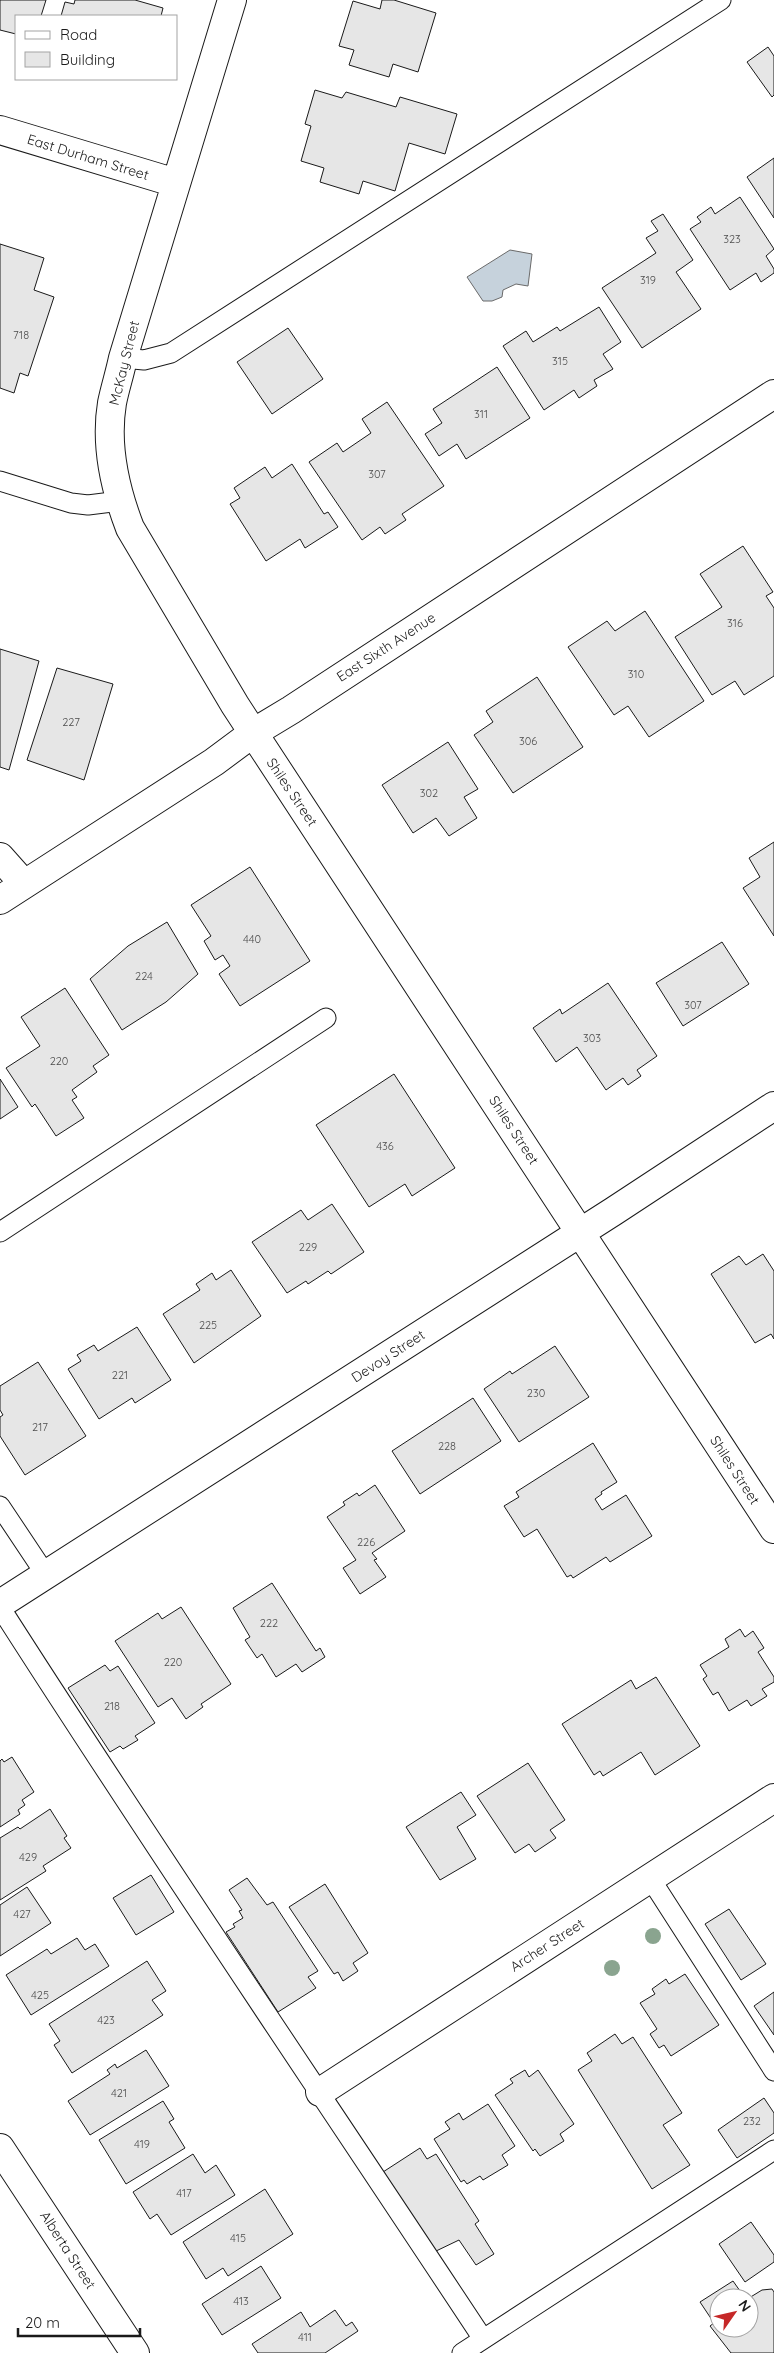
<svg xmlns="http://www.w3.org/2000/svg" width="774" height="2353" viewBox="0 0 774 2353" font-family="Quicksand,sans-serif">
<rect width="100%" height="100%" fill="#fff"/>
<!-- water -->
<path fill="#c6d2dc" stroke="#6a6a6a" d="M510 250 532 254 528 286 516 284 503 290 502 297 492 301H483L467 277Z"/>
<!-- building -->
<path fill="#e6e6e6" stroke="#1a1a1a" d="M0 0H46L41 16H16V34L0 30Z
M75 0H135L163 8 161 16H61L65 2 74 4Z
M382 0H394L436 13 418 72 393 64 389 77 349 65 354 50 339 46 353 1 380 9Z
M768 47 774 56V95L772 97 747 62Z
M315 90 342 98 346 92 396 107 400 97 457 114 445 154 409 143 395 191 363 181 359 194 320 182 324 168 301 161 311 126 305 124Z
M774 158V218L747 177Z
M740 197 774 249 766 256 774 269V273L761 282 756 273 730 290 690 229 701 222 697 217 711 207 715 214Z
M663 214 693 260 676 272 701 309 642 348 602 288 656 253 646 238 658 231 651 221Z
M0 244 44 258 34 290 54 297 28 376 20 373 14 393 0 388Z
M599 307 621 342 603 354 613 369 594 380 597 386 579 398 574 390 544 410 503 346 526 331 533 342 557 327 560 331Z
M288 328 323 379 272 414 237 362Z
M497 367 530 418 466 459 457 444 439 456 425 434 442 423 433 409Z
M387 402 444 486 402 514 406 520 385 534 380 527 362 540 309 462 337 443 343 452 371 433 362 419Z
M292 464 324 514 328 512 338 527 305 548 300 539 266 561 230 504 240 498 234 488 265 467 272 478Z
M743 546 773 592 766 596 774 608V676L744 695 735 681 712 695 675 637 722 607 700 574Z
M645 611 704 701 649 737 628 706 614 715 568 647 607 621 615 631Z
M0 649 39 661 9 770 0 767Z
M57 668 113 684 84 780 27 760Z
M537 677 583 747 513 793 474 735 493 722 486 711Z
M448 742 478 789 464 797 477 818 449 836 436 818 413 833 382 785Z
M774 842V936L743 888 760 877 749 858Z
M250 867 310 961 240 1006 219 974 230 966 223 955 215 960 204 941 211 936 191 905Z
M167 922 198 974 166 1002 122 1030 90 979 128 946Z
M722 942 749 984 683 1026 656 983Z
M608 983 657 1056 637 1070 641 1076 628 1085 623 1078 606 1090 577 1047 556 1062 533 1028 560 1009 562 1014Z
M65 988 109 1055 93 1066 97 1072 72 1090 77 1097 72 1100 84 1118 56 1136 35 1104 32 1107 6 1068 40 1046 21 1017Z
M394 1074 455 1168 412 1196 405 1184 369 1207 316 1125Z
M0 1079 18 1107 0 1119Z
M332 1204 364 1252 331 1274 328 1271 308 1284 306 1281 287 1293 252 1242 301 1210 308 1220Z
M763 1254 774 1271V1339L771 1334 755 1343 711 1274 739 1256 746 1265Z
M231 1270 261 1316 194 1363 163 1314 200 1290 196 1284 212 1273 216 1280Z
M137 1327 171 1380 135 1403 132 1398 99 1419 68 1369 81 1361 77 1355 94 1345 98 1351Z
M555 1346 589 1397 519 1442 484 1389 510 1371 512 1374Z
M38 1362 86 1436 25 1475 0 1436V1417L3 1415 0 1410V1386Z
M473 1398 501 1441 420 1494 392 1451Z
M593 1443 617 1482 601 1492 602 1494 595 1499 602 1510 626 1495 652 1536 610 1562 606 1557 573 1578 571 1575 567 1577 537 1529 524 1537 504 1506 519 1497 516 1492Z
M375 1485 405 1531 372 1553 377 1559 374 1560 386 1577 360 1594 343 1568 356 1560 327 1517 345 1505 343 1502 357 1493 359 1496Z
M272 1583 316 1651 320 1648 325 1657 302 1672 296 1664 276 1677 262 1654 257 1658 245 1640 250 1637 233 1608Z
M181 1607 231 1684 201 1704 203 1707 186 1719 172 1698 158 1707 115 1641 158 1613 162 1619Z
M740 1629 745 1637 753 1631 764 1648 758 1652 774 1677V1682L762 1689 767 1696 751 1706 747 1700 729 1711 718 1692 713 1695 703 1679 707 1676 700 1665 729 1647 725 1639Z
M105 1665 110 1671 118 1666 155 1723 135 1736 138 1740 123 1749 120 1746 110 1752 68 1688Z
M656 1677 700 1746 655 1775 641 1752 603 1776 600 1771 594 1775 562 1724 631 1680 636 1689Z
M12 1757 34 1792 22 1800 25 1805 18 1810 20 1814 0 1827V1761L2 1759 4 1762Z
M528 1763 565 1820 550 1830 556 1838 535 1852 529 1844 515 1853 477 1796Z
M461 1792 476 1815 457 1827 476 1859 440 1880 406 1827Z
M50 1809 67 1836 64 1838 71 1848 43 1866 46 1871 0 1900V1838L18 1827 20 1829Z
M151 1875 174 1912 136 1935 113 1898Z
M247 1878 267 1905 273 1902 318 1971 308 1977 316 1988 278 2012 226 1932 235 1927 233 1924 243 1918 239 1911 242 1910 229 1890Z
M325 1884 368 1953 353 1963 358 1971 343 1981 338 1972 334 1974 289 1907Z
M27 1887 51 1923 0 1956V1905Z
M729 1909 766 1964 741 1980 705 1924Z
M77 1938 85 1950 95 1944 109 1966 31 2015 6 1975 47 1949 51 1954Z
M147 1961 166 1991 152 2000 163 2015 72 2073 54 2045 60 2041 49 2024Z
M685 1974 719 2025 671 2056 664 2045 659 2048 650 2034 657 2029 640 2003 655 1994 652 1989 666 1979 669 1984Z
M774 1992V2035L754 2006Z
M615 2034 622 2044 633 2037 682 2113 663 2125 690 2165 652 2189 578 2070 592 2061 587 2053Z
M146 2050 169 2086 90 2135 68 2101 110 2074 107 2070 115 2064 117 2068Z
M525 2070 529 2077 538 2070 574 2124 560 2134 564 2141 540 2156 535 2149 533 2151 495 2095 513 2083 510 2079Z
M764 2098 774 2113V2133L737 2158 718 2130Z
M163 2101 174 2119 169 2122 185 2148 126 2184 99 2140Z
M488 2104 515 2146 502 2155 508 2165 483 2180 480 2176 467 2184 464 2180 461 2182 434 2139 450 2129 445 2122 459 2113 463 2120Z
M420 2148 427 2159 436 2154 479 2221 475 2224 494 2254 476 2265 459 2240 434 2252 383 2172Z
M193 2154 205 2173 216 2165 235 2195 171 2235 157 2214 150 2219 133 2192Z
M265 2189 293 2234 228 2276 223 2268 206 2279 183 2242Z
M751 2222 774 2255V2262L745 2282 719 2244Z
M261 2266 281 2298 222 2335 202 2304Z
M733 2281 745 2298H719V2328H749V2298L762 2290 772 2289 774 2292V2353H731L710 2326 714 2323 700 2302Z
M335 2310 346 2326 352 2322 358 2331 325 2353H258L252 2344 301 2312 310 2327Z"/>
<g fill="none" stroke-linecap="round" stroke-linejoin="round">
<defs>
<path id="lane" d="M123 358 144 360 171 353 721 0
M0 481 71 503 88 505 120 501
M0 1232 326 1018
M0 1506 46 1575
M0 1607C157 1853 322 2095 483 2339
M650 1878 774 2071
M462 2353 774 2150"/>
<path id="street" d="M232 0 123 358C120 373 115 388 112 403 105 445 115 489 130 528L235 705 774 1529
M0 130 176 183
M0 857 24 884
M0 900 214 762 253 733 291 710 774 394
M0 1604 614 1211 774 1106
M320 2092 774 1798
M0 2148 135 2353"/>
</defs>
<!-- lane casing -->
<use href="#lane" stroke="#1a1a1a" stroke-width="21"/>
<!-- street casing -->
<use href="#street" stroke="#1a1a1a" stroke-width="30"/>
<!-- lane -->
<use href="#lane" stroke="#fff" stroke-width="19"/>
<!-- street -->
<use href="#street" stroke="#fff" stroke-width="28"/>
</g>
<!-- trees -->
<g fill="#8aa48f">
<circle cx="653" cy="1936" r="8"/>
<circle cx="612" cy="1968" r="8"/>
</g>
<g text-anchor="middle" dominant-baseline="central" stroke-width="4" stroke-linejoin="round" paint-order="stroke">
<!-- number labels -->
<g font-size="11" fill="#4d4d4d">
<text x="732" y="239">323</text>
<text x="648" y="280">319</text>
<text x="21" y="335">718</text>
<text x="560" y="361">315</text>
<text x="481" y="414">311</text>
<text x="377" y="474">307</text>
<text x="735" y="623">316</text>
<text x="636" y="674">310</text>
<text x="71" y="722">227</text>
<text x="528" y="741">306</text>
<text x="429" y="793">302</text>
<text x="252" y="939">440</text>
<text x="144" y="976">224</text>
<text x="693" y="1005">307</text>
<text x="592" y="1038">303</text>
<text x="59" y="1061">220</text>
<text x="385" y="1146">436</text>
<text x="308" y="1247">229</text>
<text x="208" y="1325">225</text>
<text x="120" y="1375">221</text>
<text x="536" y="1393">230</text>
<text x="40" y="1427">217</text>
<text x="447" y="1446">228</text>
<text x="366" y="1542">226</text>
<text x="269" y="1623">222</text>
<text x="173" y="1662">220</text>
<text x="112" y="1706">218</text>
<text x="28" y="1857">429</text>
<text x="22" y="1914">427</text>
<text x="40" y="1995">425</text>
<text x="106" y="2020">423</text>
<text x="119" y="2093">421</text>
<text x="752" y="2121">232</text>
<text x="142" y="2144">419</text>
<text x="184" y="2193">417</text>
<text x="238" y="2238">415</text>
<text x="241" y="2301">413</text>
<text x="305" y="2337">411</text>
</g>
<!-- street labels -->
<g font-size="14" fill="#1a1a1a" stroke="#fff">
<text transform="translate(88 157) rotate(17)">East Durham Street</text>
<text transform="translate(124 363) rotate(-76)">McKay Street</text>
<text transform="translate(386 647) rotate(-33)">East Sixth Avenue</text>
<text transform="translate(292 792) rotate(56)">Shiles Street</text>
<text transform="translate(514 1130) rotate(57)">Shiles Street</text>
<text transform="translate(388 1356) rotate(-33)">Devoy Street</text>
<text transform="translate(735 1470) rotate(57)">Shiles Street</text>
<text transform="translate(547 1945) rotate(-33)">Archer Street</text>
<text transform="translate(68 2250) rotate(57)">Alberta Street</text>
</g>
</g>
<!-- legend -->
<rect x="15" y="15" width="162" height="65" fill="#ffffff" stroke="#a3a3a3"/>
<rect x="25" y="31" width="25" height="8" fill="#ffffff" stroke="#a3a3a3"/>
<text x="60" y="40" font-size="15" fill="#1a1a1a">Road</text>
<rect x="25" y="52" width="25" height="15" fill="#e6e6e6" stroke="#a3a3a3"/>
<text x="60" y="65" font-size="15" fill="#1a1a1a">Building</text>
<!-- north arrow -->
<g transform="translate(734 2313) rotate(56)"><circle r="24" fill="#ffffff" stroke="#a3a3a3"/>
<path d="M0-4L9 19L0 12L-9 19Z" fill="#c62828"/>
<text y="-8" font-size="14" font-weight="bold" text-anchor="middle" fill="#1a1a1a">N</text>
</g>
<!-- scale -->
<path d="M18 2328v8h122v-8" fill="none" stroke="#1a1a1a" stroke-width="2.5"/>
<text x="25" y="2328" font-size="15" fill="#1a1a1a" stroke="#ffffff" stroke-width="4" paint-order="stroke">20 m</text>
</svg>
